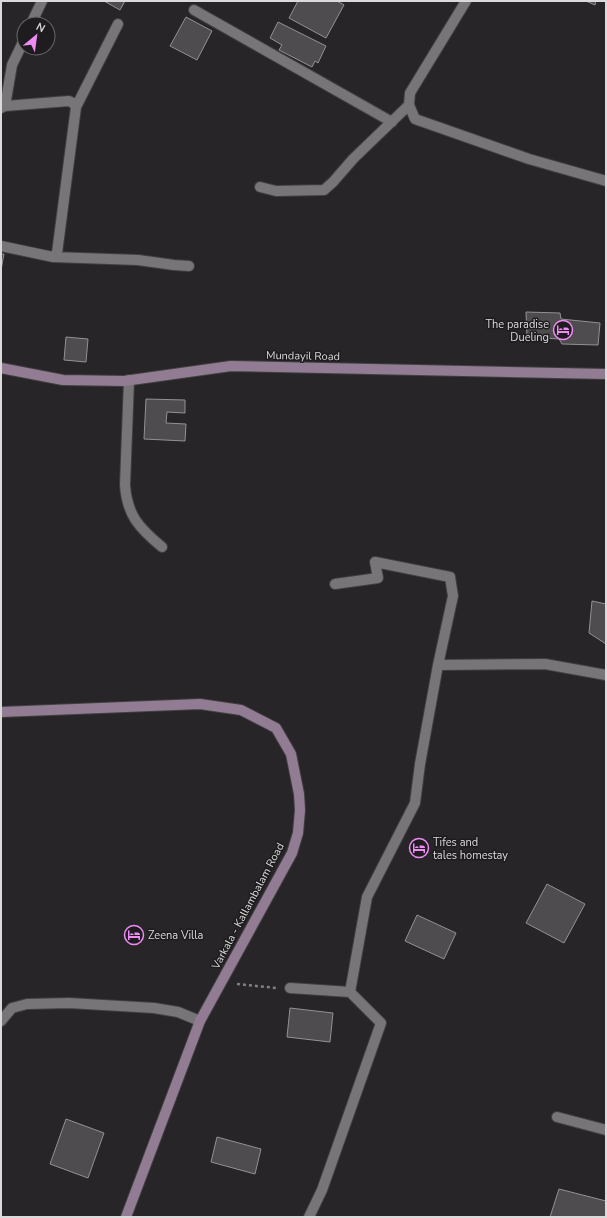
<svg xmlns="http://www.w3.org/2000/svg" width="607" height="1218" viewBox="0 0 607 1218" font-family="'Nunito Sans',sans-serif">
<rect width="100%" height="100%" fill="#272527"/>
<!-- building -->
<path fill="#4e4c4e" stroke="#939193" d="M104 1H125L120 10Z
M298 1H337L344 5 326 38 289 18Z
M586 1H596L595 5Z
M186 17 212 31 197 60 170 46Z
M278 22 326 46 318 63 315 61 312 67 279 50 282 45 270 38Z
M1 254H4L1 270Z
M526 312 560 313 561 319 600 323 598 345 562 344 559 339 527 337Z
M66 337 88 339 86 362 64 360Z
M146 399 185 400V413L167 412 166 423 186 424 185 441 144 439Z
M592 601 606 604V644L589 633Z
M547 884 585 904 564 943 526 923Z
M417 915 456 933 444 959 405 941Z
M290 1008 333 1013 330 1042 287 1037Z
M66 1119 104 1133 88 1178 50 1164Z
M217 1137 261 1149 255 1174 211 1162Z
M559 1189 606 1201V1217H550Z"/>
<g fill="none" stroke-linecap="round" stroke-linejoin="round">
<defs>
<path id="lane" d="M31 24 42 1
M5 106 12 65 24 40"/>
<path id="street" d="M194 10 392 122
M409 105 415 119 529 159 606 181
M76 107 118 24
M1 108 5 106 69 101 73 103 76 107 57 253 53 257 1 246
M260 187 276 191 324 190 333 182 353 159 409 105 410 93 466 1
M53 257 138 260 174 265 189 266
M129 380 125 485C127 515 139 528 162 547
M335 584 378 578 375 562 450 577 453 596 438 665
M290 988 350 992
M1 1021 12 1008 27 1004 69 1003 154 1008 178 1012 200 1021
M557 1117 606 1130
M309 1217 322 1190 381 1023 350 992 367 897 415 803 420 764 438 665 545 664 606 675"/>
<path id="secondary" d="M1 368 63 380 124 381 231 366 606 374
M1 712 200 704 241 710 276 728 291 754 299 794 300 810 298 833 292 853 200 1021 126 1217"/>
</defs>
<!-- lane casing -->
<use href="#lane" stroke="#414041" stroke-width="12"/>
<!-- street casing -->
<use href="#street" stroke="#414041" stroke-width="12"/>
<!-- secondary casing -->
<use href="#secondary" stroke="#414041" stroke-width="12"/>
<!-- path -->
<path stroke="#817f81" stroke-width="2.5" stroke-dasharray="3 3" stroke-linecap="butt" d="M237 984 276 988"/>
<!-- lane -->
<use href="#lane" stroke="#787578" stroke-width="10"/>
<!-- street -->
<use href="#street" stroke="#787578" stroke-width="10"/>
<!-- secondary -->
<use href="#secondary" stroke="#927c93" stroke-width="10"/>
</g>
<!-- icons -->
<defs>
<symbol id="hotel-ring" viewBox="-11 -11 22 22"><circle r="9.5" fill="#1e1c1e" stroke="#f08bf5" stroke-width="1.5"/><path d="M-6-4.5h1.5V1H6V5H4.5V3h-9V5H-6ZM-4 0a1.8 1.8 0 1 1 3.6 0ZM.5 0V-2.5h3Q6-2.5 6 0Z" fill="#f08bf5"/></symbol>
</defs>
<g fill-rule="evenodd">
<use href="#hotel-ring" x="552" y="319" width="22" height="22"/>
<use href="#hotel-ring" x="408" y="837" width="22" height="22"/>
<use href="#hotel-ring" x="123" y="924" width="22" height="22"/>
</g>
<g text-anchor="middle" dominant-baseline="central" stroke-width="3" stroke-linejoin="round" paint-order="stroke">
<!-- poi labels -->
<g font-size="11" fill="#dbdadb" stroke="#1e1c1e" text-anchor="start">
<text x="549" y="324" text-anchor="end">The paradise<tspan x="549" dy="13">Dueling</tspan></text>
<text x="433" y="842">Tifes and<tspan x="433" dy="13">tales homestay</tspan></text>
<text x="148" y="935">Zeena Villa</text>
</g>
<!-- street labels -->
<g font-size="11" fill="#dbdadb" stroke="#1e1c1e">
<text transform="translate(303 356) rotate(1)">Mundayil Road</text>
<text transform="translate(248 906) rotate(-62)">Varkala - Kallambalam Road</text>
</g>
</g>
<!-- border -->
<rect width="607" height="1218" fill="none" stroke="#dbdadb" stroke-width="4"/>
<!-- north arrow -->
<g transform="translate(36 36) rotate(29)"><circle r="19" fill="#1e1c1e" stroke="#6a686a"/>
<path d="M0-3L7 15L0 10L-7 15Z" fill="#f08bf5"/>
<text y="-6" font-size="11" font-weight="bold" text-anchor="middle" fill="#dbdadb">N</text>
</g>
</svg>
